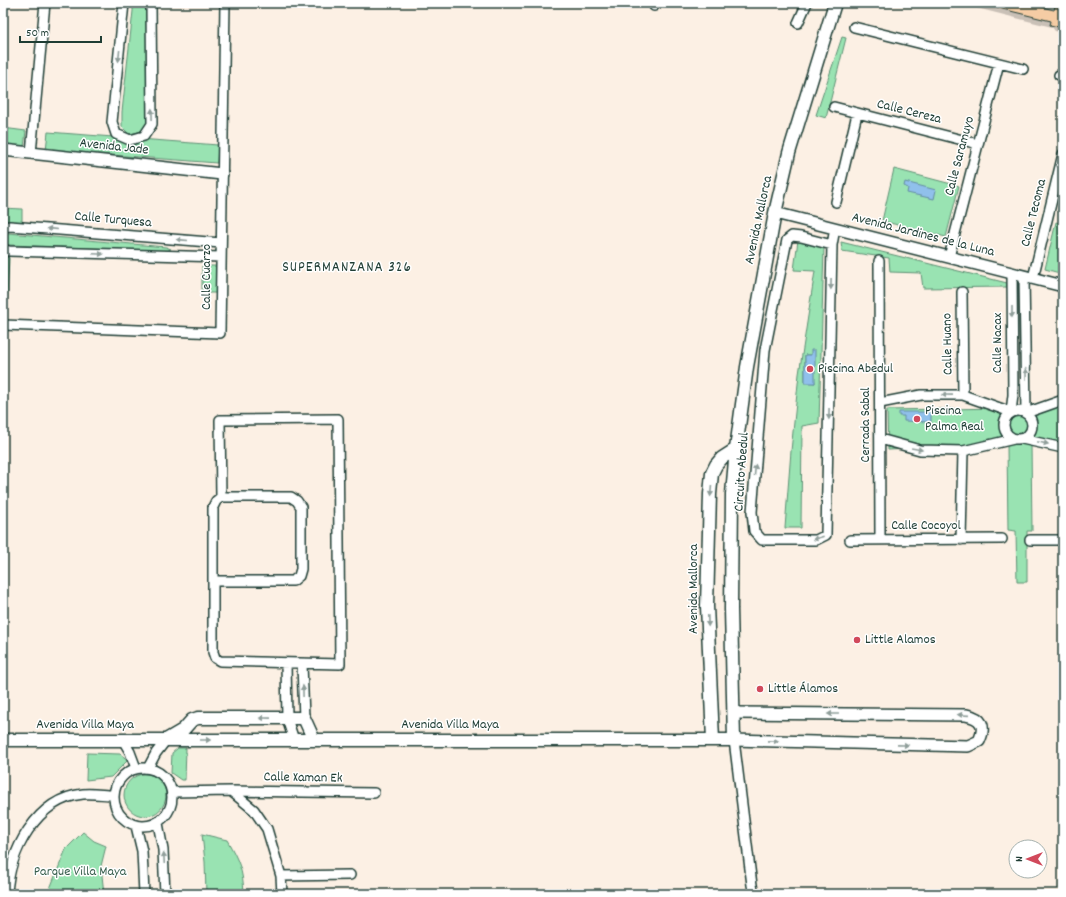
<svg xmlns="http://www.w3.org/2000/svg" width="1066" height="897" viewBox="0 0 1066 897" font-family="Dekko,sans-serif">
<rect width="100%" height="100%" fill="#fcf0e4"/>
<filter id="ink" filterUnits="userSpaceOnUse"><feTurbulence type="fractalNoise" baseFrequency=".025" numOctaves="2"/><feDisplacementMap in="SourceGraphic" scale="8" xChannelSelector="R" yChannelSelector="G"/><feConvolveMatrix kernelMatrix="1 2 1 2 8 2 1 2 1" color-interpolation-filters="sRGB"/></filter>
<g filter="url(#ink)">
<!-- green -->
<path fill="#99e3b2" stroke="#5c9073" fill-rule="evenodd" d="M139 4 146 9 148 118C145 131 141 132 129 134L122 127V112L133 11V6Z
M842 37 846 38 826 118 816 115Z
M3 128 26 131 24 147 3 145Z
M48 132 218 145 217 163 46 150Z
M894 169 959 186 946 237 882 221Z
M3 208 22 209V224L3 229Z
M1056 222 1063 224V274L1045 269Z
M8 233 166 247 171 249 166 251 9 245 3 242V235Z
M798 240 824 248 819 423 802 426 801 528H785L791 451 799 374 815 271 794 270ZM805 355H811L815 383 805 382Z
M841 242 1007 283V287L923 288 921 273 890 272 889 258 842 251Z
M3 256 9 258 6 317H3Z
M202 266H217L216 293H202Z
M1063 407V442L1031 444 1032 531H1027V582H1017L1016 531 1008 530 1007 445 888 450 887 410Z
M178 748H186L185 780H181L171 773 172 753Z
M87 753 120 754 128 760 111 777 86 780Z
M124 795a21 21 0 1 1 42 0a21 21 0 1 1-42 0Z
M83 832 94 841 106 846 101 866 104 894H49V891L66 849Z
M202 834 227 840C239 861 243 870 244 894H206L205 862Z"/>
<!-- water -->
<path fill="#90c0eb" stroke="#638ca2" d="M905 182 936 190 934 199 907 193 908 188 904 186Z
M811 350H815V383H805V355H811Z
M899 412H931V422L904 421V416H899Z"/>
<!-- shadow -->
<path fill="#0003" d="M957 3H1022L1054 11 1063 9V33L1055 31 1052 27Z"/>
<!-- building -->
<path fill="#f5cca4" stroke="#1f3d34" d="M990 3H1026L1054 10 1055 6 1063 8V28L1050 25 1051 21 990 6Z"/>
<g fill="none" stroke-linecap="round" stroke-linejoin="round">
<defs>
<path id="minor" d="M124 3 112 122 116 134 130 140 144 136 152 124 151 3
M654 6V3
M798 23 807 3
M854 27 1023 69
M1059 75 1063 76
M834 107 978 144
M31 153 45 3
M836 202 857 114
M3 227 10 226 221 243
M832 245 801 237 792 236 787 240 765 350 752 512 754 531 762 540H816L826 535 832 245 835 228
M3 250 9 251 221 257
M949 257 999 63
M879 261 880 540
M1024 276 1026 413 1063 400
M1033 278 1063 154
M962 292 963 395
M3 325 220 333 225 3
M880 403 921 395H963L1011 412 1013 395 1012 273
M1004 425a14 14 0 1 1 28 0a14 14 0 1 1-28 0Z
M880 439 920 450 963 451 1014 439
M1022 439 1063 448
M850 540 1002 539
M961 540 963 451
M1030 540H1063
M213 581H293L299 576 301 569V507L297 501 291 497H221L216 501 213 507V652L215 658 220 661 340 664 338 419 220 420 221 497
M286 663 287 719 294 740
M302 664 304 718
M123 740 130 752 136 768
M734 740 752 885 754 894
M114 797a29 29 0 1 1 58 0a29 29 0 1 1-58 0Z
M148 768 156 753 166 740
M231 791 374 793
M172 792 231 791 254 810 267 829 281 876 282 894
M158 823 163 850 165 894
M136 826 142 851 144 894
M281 876 350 875
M7 894C9 852 36 799 83 794 93 793 104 795 113 795"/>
<path id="tertiary" d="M3 150 222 174
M775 213 1063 286
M734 713 966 715C982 718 986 726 979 741L968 746 734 740"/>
<path id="secondary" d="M3 740H734L731 609 732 494 736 449 747 367 775 213 789 153 835 3
M166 740 183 730 192 720 198 718H304L314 740
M713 740 707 606 710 494 712 473 716 465 722 458 736 449"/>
</defs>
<!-- minor casing -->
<use href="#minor" stroke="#1f3d34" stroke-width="12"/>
<!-- tertiary casing -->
<use href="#tertiary" stroke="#1f3d34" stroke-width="14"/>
<!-- secondary casing -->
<use href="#secondary" stroke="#1f3d34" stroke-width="15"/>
<!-- minor -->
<use href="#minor" stroke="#fff" stroke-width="9"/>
<!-- tertiary -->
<use href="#tertiary" stroke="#fff" stroke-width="11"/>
<!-- secondary -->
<use href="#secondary" stroke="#fff" stroke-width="12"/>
</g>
<!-- one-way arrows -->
<defs><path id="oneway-solid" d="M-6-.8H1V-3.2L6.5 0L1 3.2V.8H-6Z"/></defs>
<g fill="#8f9e9a">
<use href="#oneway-solid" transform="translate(119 56) rotate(96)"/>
<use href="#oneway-solid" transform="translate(152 114) rotate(-91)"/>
<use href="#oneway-solid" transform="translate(52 229) rotate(-175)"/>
<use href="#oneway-solid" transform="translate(182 240) rotate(-175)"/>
<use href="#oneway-solid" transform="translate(98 254) rotate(2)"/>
<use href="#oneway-solid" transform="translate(831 284) rotate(91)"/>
<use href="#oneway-solid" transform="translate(1012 312) rotate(90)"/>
<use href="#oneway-solid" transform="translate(1026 374) rotate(-92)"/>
<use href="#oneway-solid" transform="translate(947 395) rotate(-179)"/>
<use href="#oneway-solid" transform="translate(829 414) rotate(91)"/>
<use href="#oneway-solid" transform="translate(1043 443) rotate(12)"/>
<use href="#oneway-solid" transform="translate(917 449) rotate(10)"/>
<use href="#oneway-solid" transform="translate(755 470) rotate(-85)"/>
<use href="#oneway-solid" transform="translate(711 491) rotate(95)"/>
<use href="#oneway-solid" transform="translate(818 538) rotate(162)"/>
<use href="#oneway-solid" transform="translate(708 621) rotate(88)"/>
<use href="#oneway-solid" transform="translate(303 691) rotate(-91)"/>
<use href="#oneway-solid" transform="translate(833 714) rotate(-180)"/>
<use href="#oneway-solid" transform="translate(963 715) rotate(-176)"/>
<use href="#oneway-solid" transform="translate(265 718) rotate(-179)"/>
<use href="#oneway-solid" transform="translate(205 740)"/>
<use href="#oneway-solid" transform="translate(773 741) rotate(1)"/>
<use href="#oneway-solid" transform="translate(903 745) rotate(1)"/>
<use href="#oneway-solid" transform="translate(164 858) rotate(-93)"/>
</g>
</g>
<!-- markers -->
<g fill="#d1495b" stroke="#fff" stroke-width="1.5">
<circle cx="810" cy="369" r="4"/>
<circle cx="917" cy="419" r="4"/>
<circle cx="857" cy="640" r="4"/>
<circle cx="760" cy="689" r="4"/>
</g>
<g text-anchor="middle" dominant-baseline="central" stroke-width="3" stroke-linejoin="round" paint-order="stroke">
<!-- street labels -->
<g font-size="14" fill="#1f3d34" stroke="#fff">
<text transform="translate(909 112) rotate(14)">Calle Cereza</text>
<text transform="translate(114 147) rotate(6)">Avenida Jade</text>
<text transform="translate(960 156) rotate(-75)">Calle Saramuyo</text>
<text transform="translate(1034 213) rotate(-76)">Calle Tecoma</text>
<text transform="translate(113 220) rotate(5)">Calle Turquesa</text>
<text transform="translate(759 220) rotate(-78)">Avenida Mallorca</text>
<text transform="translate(923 235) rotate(14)">Avenida Jardines de la Luna</text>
<text transform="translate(207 277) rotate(-90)">Calle Cuarzo</text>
<text transform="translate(998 343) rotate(-90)">Calle Nacax</text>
<text transform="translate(948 344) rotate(-91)">Calle Huano</text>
<text transform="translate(866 425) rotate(-90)">Cerrada Sabal</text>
<text transform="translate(742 472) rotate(-86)">Circuito Abedul</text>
<text x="926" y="526">Calle Cocoyol</text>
<text transform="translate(694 589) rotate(-90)">Avenida Mallorca</text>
<text x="85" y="725">Avenida Villa Maya</text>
<text x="450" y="725">Avenida Villa Maya</text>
<text transform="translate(303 778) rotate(1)">Calle Xaman Ek</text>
</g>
<!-- poi labels -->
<g font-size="14" fill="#1f3d34" stroke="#fff" text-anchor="start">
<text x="818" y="369">Piscina Abedul</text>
<text x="925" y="411">Piscina<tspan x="925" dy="16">Palma Real</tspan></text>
<text x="865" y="640">Little Alamos</text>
<text x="768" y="689">Little Álamos</text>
</g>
<!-- park labels -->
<g font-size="14" fill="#375e4d" stroke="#fff">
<text x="80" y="872">Parque Villa Maya</text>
</g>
<!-- neighbourhood labels -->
<g font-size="15" letter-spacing="1" fill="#1f3d34" stroke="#fff">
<text x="347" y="268">SUPERMANZANA 326</text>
</g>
</g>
<!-- margin -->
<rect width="1066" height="897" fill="none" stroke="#fff" stroke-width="16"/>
<rect x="8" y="8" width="1050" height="881" fill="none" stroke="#1f3d34" stroke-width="1.5" filter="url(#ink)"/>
<!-- north arrow -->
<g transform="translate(1028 859) rotate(270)"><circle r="19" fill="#ffffff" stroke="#a5b1ae"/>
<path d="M0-3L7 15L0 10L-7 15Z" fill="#d1495b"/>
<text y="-6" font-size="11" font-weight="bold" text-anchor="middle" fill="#1f3d34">N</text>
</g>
<!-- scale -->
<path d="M20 36v6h81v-6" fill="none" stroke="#1f3d34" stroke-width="2"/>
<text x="26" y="36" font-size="12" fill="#1f3d34" stroke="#ffffff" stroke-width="3" paint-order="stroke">50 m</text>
</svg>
